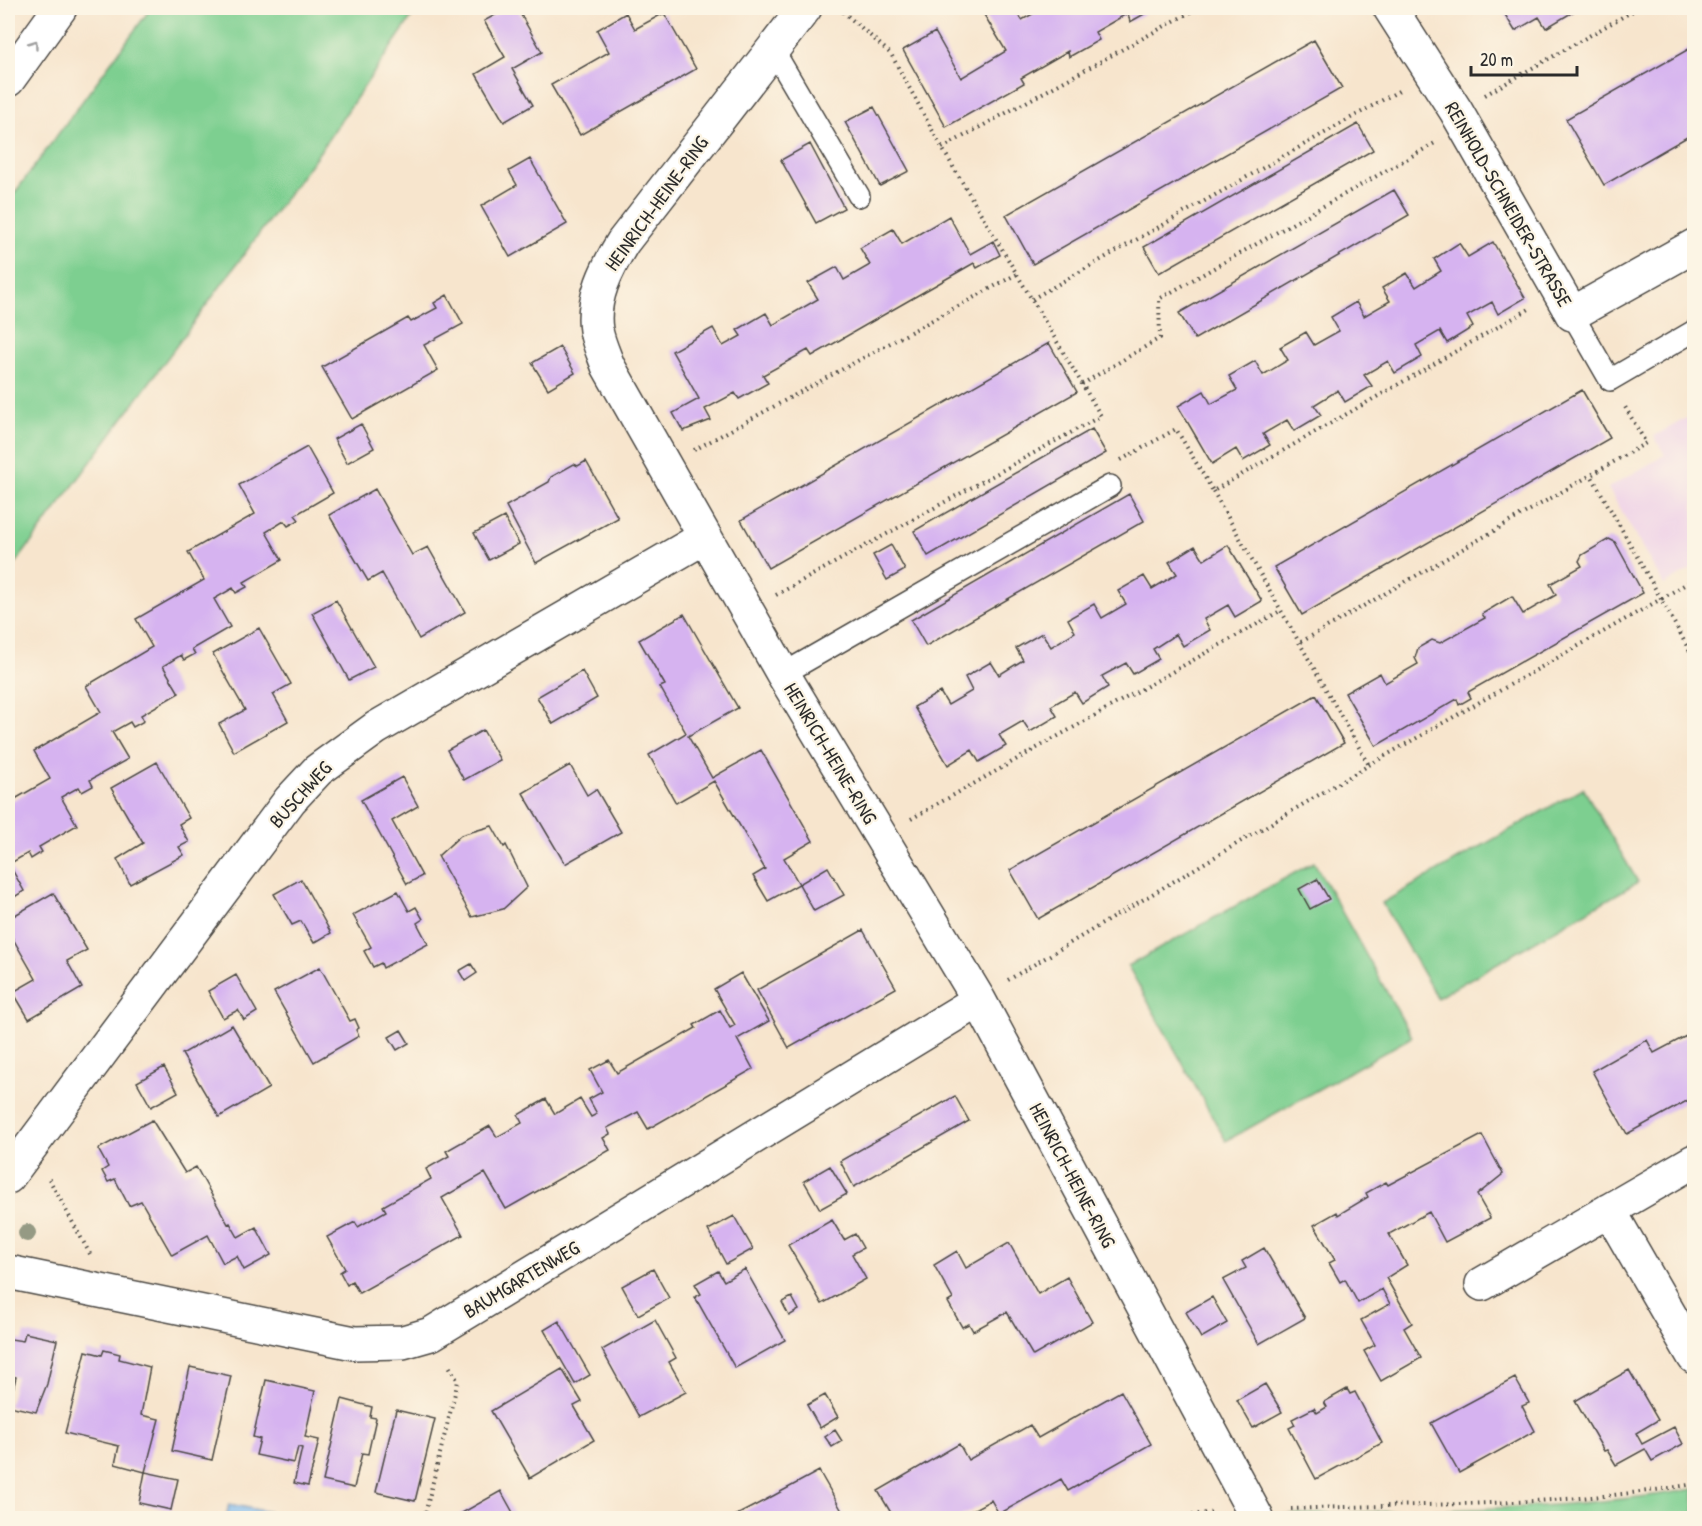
<svg xmlns="http://www.w3.org/2000/svg" width="1702" height="1526" viewBox="0 0 1702 1526" font-family="'Patrick Hand',sans-serif">
<rect width="100%" height="100%" fill="#fcf5e5"/>
<filter id="ink" filterUnits="userSpaceOnUse"><feTurbulence type="fractalNoise" baseFrequency=".0167" numOctaves="2"/><feDisplacementMap in="SourceGraphic" scale="12" xChannelSelector="R" yChannelSelector="G"/><feConvolveMatrix kernelMatrix="1 2 1 2 8 2 1 2 1" color-interpolation-filters="sRGB"/></filter>
<filter id="wash" filterUnits="userSpaceOnUse"><feTurbulence type="fractalNoise" baseFrequency=".008" numOctaves="4" result="noise"/><feDisplacementMap in="SourceGraphic" scale="24" xChannelSelector="R" yChannelSelector="G"/><feGaussianBlur stdDeviation="1.35" result="paint"/><feColorMatrix in="noise" values="0 0 0 0 0 0 0 0 0 0 0 0 0 0 0 0 0 1.4 0 .05"/><feComposite in="paint" operator="in"/></filter>
<g filter="url(#wash)">
<rect width="100%" height="100%" fill="#f7e5cd"/>
<!-- built -->
<path fill="#eed0e8" d="M1694 414V567L1664 585 1608 488 1665 455 1654 436Z"/>
<!-- green -->
<path fill="#7dcf90" stroke="#547d5e" stroke-width="1.5" d="M151 8H418L318 154 8 574V202Z
M1583 788 1638 882 1437 998 1382 903Z
M1314 862 1412 1037 1226 1141 1128 966Z
M1694 1489V1518H1286L1284 1515C1420 1509 1560 1512 1694 1489Z"/>
<!-- water -->
<path fill="#7bb8ee" stroke="#53728c" stroke-width="1.5" d="M229 1504 269 1512 268 1518H226Z"/>
<g id="blocks">
<!-- building -->
<path fill="#d6b3f0" d="M508 8H517L542 52 512 69 533 105 504 122 476 74 505 57 484 21Z
M980 8H1015L1022 20 1043 8H1155L1130 22 1128 13 1095 32 1099 40 1069 57 1068 51 1021 78 1024 83 946 127 903 50 935 32 961 78 1006 51Z
M1501 8H1570L1573 12 1546 28 1539 17 1515 31Z
M626 13 635 29 664 13 696 69 580 135 551 85 609 52 597 30Z
M1314 40 1342 88 1033 264 1006 215Z
M1694 46V133L1604 185 1566 119Z
M874 107 909 171 880 186 845 122Z
M1358 124 1373 150 1159 273 1144 247Z
M810 144 844 208 816 223 781 160Z
M530 159 567 224 510 257 481 206 517 185 509 171Z
M1394 190 1409 215 1195 339 1179 313Z
M949 216 970 254 993 241 1000 255 977 268 974 263 967 267 812 356 808 350 763 375 768 383 739 399 735 393 705 409 711 420 683 431 673 413 699 399 672 351 713 328 723 346 741 336 737 330 766 313 773 325 818 299 808 283 837 267 844 280 870 265 860 248 893 229 902 244Z
M1493 242 1525 298 1498 314 1492 302 1467 316 1473 327 1447 343 1440 331 1416 345 1422 357 1395 373 1388 361 1364 375 1372 386 1345 402 1338 390 1314 405 1321 415 1294 431 1287 420 1263 434 1270 445 1243 461 1236 449 1212 464 1178 406 1204 391 1211 404 1237 390 1229 376 1255 361 1263 375 1288 360 1280 347 1306 332 1314 345 1339 331 1331 317 1356 302 1364 316 1390 301 1382 288 1407 273 1416 287 1441 271 1434 259 1459 243 1468 257Z
M447 295 463 324 424 345 438 370 352 419 322 367 408 318 411 322 437 308 434 303Z
M1049 343 1077 392 768 568 741 520Z
M560 347 575 373 548 389 532 363Z
M1582 390 1610 438 1302 615 1274 567Z
M361 424 374 448 347 463 334 439Z
M1092 429 1106 453 928 556 914 531Z
M307 447 333 493 295 515 299 520 288 526 284 521 266 532 282 560 244 582 247 587 236 593 233 588 214 599 230 627 192 649 195 654 184 660 181 655 163 666 179 693 141 715 144 721 133 727 130 722 112 732 128 759 90 780 93 786 82 792 79 787 61 797 77 825 39 847 42 852 31 859 28 853 9 864 24 891 8 901V803L50 779 34 751 101 712 86 686 152 647 136 619 204 580 188 552 255 514 239 485Z
M586 461 618 518 536 563 506 506 549 482 551 477 574 464 578 466Z
M375 489 412 555 428 547 465 612 419 639 382 573 368 581 329 515Z
M1129 494 1144 521 926 646 911 620Z
M504 517 519 544 489 560 474 533Z
M1609 539 1615 542 1643 593 1468 692 1471 698 1459 705 1457 699 1376 746 1345 693 1380 673 1385 683 1418 664 1415 658 1418 648 1432 640 1440 643 1485 618 1482 614 1512 596 1523 614 1556 595 1550 584 1582 566 1579 561 1582 555Z
M891 545 905 570 887 580 873 555Z
M1228 545 1262 601 1235 617 1228 605 1204 619 1210 630 1183 646 1176 634 1153 649 1159 659 1133 674 1126 663 1102 676 1108 687 1082 703 1075 692 1051 706 1057 716 1030 732 1023 721 999 735 1006 746 979 762 972 750 948 765 914 707 940 692 948 705 972 691 965 677 991 662 999 675 1023 660 1016 648 1042 633 1051 647 1075 632 1068 619 1094 604 1102 618 1126 604 1118 591 1144 576 1152 589 1177 574 1169 562 1195 546 1204 560Z
M336 600 374 667 349 680 312 613Z
M684 614 738 708 688 736 712 778 761 750 813 841 784 858 799 884 768 901 753 876 765 869 714 781 676 803 649 755 686 733 660 687 665 685 639 640Z
M259 628 291 684 273 694 288 721 234 752 219 724 245 710 213 654Z
M582 671 597 698 553 724 537 697Z
M1316 695 1344 743 1038 919 1010 870Z
M483 730 500 760 464 780 447 750Z
M157 762 189 818 179 824 189 842 179 847 184 855 130 884 117 859 143 843 111 788Z
M570 765 587 795 596 789 621 832 565 864 523 793Z
M402 777 418 806 392 821 422 876 407 884 361 800Z
M492 826 504 847 506 845 527 887 503 909 472 917 438 856 461 835Z
M828 867 844 895 814 911 799 884Z
M301 879 331 933 314 943 301 921 292 925 274 894Z
M1317 879 1329 899 1310 909 1299 889Z
M398 891 409 911 416 907 423 919 417 923 428 944 383 968 381 963 373 967 364 951 371 947 353 915Z
M53 893 87 950 67 961 82 988 29 1019 13 992 36 979 8 930V919Z
M863 930 896 988 789 1048 757 990Z
M471 964 477 973 465 981 459 971Z
M320 967 350 1021 355 1019 359 1028 356 1030 359 1036 314 1062 274 992Z
M741 973 769 1021 737 1039 753 1069 648 1129 638 1112 607 1128 610 1134 603 1138 610 1150 506 1209 485 1173 442 1198 463 1235 359 1293 352 1281 347 1285 340 1272 345 1269 327 1237 355 1222 358 1227 386 1211 383 1206 431 1179 426 1169 449 1156 446 1151 490 1126 497 1137 522 1123 518 1115 546 1099 555 1114 580 1099 591 1117 597 1114 589 1099 602 1092 590 1070 609 1060 617 1073 696 1028 694 1025 720 1010 730 1028 735 1025 714 989Z
M236 975 257 1012 244 1020 238 1010 223 1018 208 991Z
M232 1025 269 1088 219 1117 182 1054Z
M401 1030 409 1043 397 1050 389 1037Z
M1688 1035 1694 1047V1097L1627 1134 1592 1071 1647 1040 1654 1053Z
M164 1067 178 1092 151 1107 137 1082Z
M955 1096 969 1121 854 1187 840 1161Z
M152 1120 185 1173 196 1167 228 1224 230 1223 238 1237 256 1227 271 1255 244 1270 237 1256 223 1263 208 1235 172 1255 141 1201 129 1206 115 1179 108 1182 102 1171 108 1167 98 1149Z
M1482 1135 1503 1174 1477 1195 1490 1218 1445 1242 1429 1212 1389 1234 1407 1265 1386 1278 1412 1323 1404 1328 1421 1358 1381 1381 1364 1351 1375 1345 1361 1320 1390 1304 1382 1289 1358 1303 1345 1279 1340 1282 1329 1263 1335 1260 1314 1225 1337 1212 1338 1215 1368 1197 1366 1193 1386 1182 1388 1185Z
M830 1166 847 1194 820 1209 804 1181Z
M734 1216 753 1249 726 1264 708 1230Z
M832 1220 844 1240 855 1234 863 1248 852 1254 866 1279 822 1304 788 1245Z
M1009 1243 1038 1294 1067 1277 1092 1322 1033 1356 1007 1312 973 1331 969 1324 962 1327 948 1302 953 1299 934 1265 957 1251 966 1268Z
M1264 1248 1305 1318 1259 1344 1223 1280 1246 1268 1242 1261Z
M653 1269 669 1298 638 1315 622 1286Z
M745 1269 785 1340 735 1368 695 1297 701 1294 695 1284 718 1271 724 1281Z
M792 1297 799 1310 789 1316 782 1302Z
M1212 1297 1227 1323 1201 1338 1186 1312Z
M655 1320 676 1358 669 1362 686 1392 639 1417 602 1350Z
M559 1321 590 1375 575 1384 544 1330Z
M25 1333 57 1340 47 1384 36 1412 9 1406 16 1377 8 1375V1353L11 1339 23 1341Z
M104 1350 120 1354 119 1359 150 1367 141 1415 159 1419 145 1472 178 1479 171 1510 139 1503 145 1472 115 1464 119 1446 65 1433 86 1351 102 1355Z
M190 1367 231 1376 212 1460 172 1451Z
M562 1369 582 1402 574 1406 594 1440 530 1478 491 1411Z
M1629 1370 1658 1420 1636 1433 1642 1444 1674 1427 1683 1444 1652 1461 1645 1449 1616 1465 1607 1450 1604 1451 1575 1401Z
M1515 1378 1529 1403 1522 1406 1535 1431 1459 1473 1431 1423Z
M266 1380 315 1391 305 1437 319 1440 308 1486 294 1483 302 1448 298 1447 294 1463 256 1455 260 1439 253 1437Z
M1265 1384 1282 1412 1253 1428 1237 1400Z
M1347 1389 1350 1394 1355 1392 1382 1443 1316 1479 1289 1428 1295 1425 1292 1419 1314 1408 1317 1413 1327 1407 1324 1402Z
M1121 1391 1151 1444 1068 1491 1061 1479 999 1514 991 1500 958 1518H894L878 1491 959 1444 968 1460 1030 1425 1038 1438Z
M825 1395 838 1417 820 1428 807 1405Z
M342 1399 372 1407 370 1417 376 1418 368 1454 362 1453 354 1488 323 1481Z
M396 1410 435 1419 415 1501 376 1492Z
M835 1430 842 1441 832 1447 825 1437Z
M819 1471 846 1518H731L773 1496Z
M501 1491 516 1518H453Z"/>
</g>
</g>
<g filter="url(#ink)">
<use href="#blocks" fill-opacity="0" stroke="#4a4743" stroke-width="1.5"/>
<g fill="none" stroke-linecap="round" stroke-linejoin="round">
<defs>
<path id="lane" d="M772 48 859 196
M1572 314 1610 380 1694 331
M783 674 1110 486"/>
<path id="street" d="M805 8 623 242C607 268 591 299 596 330 598 342 604 355 608 366L783 674 979 1000 1257 1518
M1390 8 1456 111 1572 314 1694 246
M8 1177 290 800 318 770 376 728 705 537
M1609 1210 1694 1357
M8 1272 354 1343 403 1342 431 1334 979 1000
M1482 1284 1694 1161"/>
<path id="highway" d="M8 80 60 8"/>
</defs>
<!-- lane casing -->
<use href="#lane" stroke="#4a4743" stroke-width="24"/>
<!-- street casing -->
<use href="#street" stroke="#4a4743" stroke-width="36"/>
<!-- highway casing -->
<use href="#highway" stroke="#4a4743" stroke-width="36"/>
<!-- path -->
<path stroke="#4a4743" stroke-width="4" stroke-dasharray="1.5 4.5" stroke-linecap="butt" d="M1485 95 1638 8
M942 148 1198 8
M1032 299 1402 89
M1082 384 1160 338 1159 299 1435 143
M694 450 1017 274
M1121 460 1176 429 1213 491 1531 308
M1213 491 1369 765
M1694 579 1661 599 1694 659
M776 595 1101 416 942 148 891 54 840 9
M1301 642 1591 475
M911 819 1282 610
M1008 980 1369 765 1661 599 1591 475 1646 443 1624 405
M49 1179 90 1254
M1291 1509C1425 1503 1562 1507 1694 1484
M424 1518 458 1381 448 1364
M1168 1518 1215 1512"/>
<!-- lane -->
<use href="#lane" stroke="#fff" stroke-width="21"/>
<!-- street -->
<use href="#street" stroke="#fff" stroke-width="33"/>
<!-- highway -->
<use href="#highway" stroke="#fff" stroke-width="33"/>
</g>
<!-- trees -->
<circle fill="#959a84" cx="27" cy="1233" r="9"/>
<!-- one-way arrows -->
<defs><path id="oneway-chevron" d="M-2-3.5L2.5 0L-2 3.5" fill="none" stroke-width="1.6" stroke-linecap="round" stroke-linejoin="round" transform="scale(1.5)"/></defs>
<use stroke="#a0a0a0" href="#oneway-chevron" transform="translate(34 44) rotate(-54)"/>
</g>
<g text-anchor="middle" dominant-baseline="central" stroke-width="4.5" stroke-linejoin="round" paint-order="stroke">
<!-- street labels -->
<g font-size="20" fill="#2b2b2b" stroke="#fcf5e5">
<text transform="translate(656 203) rotate(-54)">HEINRICH-HEINE-RING</text>
<text transform="translate(1509 204) rotate(60)">REINHOLD-SCHNEIDER-STRASSE</text>
<text transform="translate(831 753) rotate(59)">HEINRICH-HEINE-RING</text>
<text transform="translate(300 794) rotate(-48)">BUSCHWEG</text>
<text transform="translate(1073 1175) rotate(62)">HEINRICH-HEINE-RING</text>
<text transform="translate(521 1279) rotate(-31)">BAUMGARTENWEG</text>
</g>
</g>
<!-- margin -->
<rect width="1702" height="1526" fill="none" stroke="#fcf5e5" stroke-width="30"/>
<!-- scale -->
<path d="M1471 66v9h106v-9" fill="none" stroke="#2b2b2b" stroke-width="3"/>
<text x="1480" y="66" font-size="18" fill="#2b2b2b" stroke="#fcf5e5" stroke-width="4.5" paint-order="stroke">20 m</text>
</svg>
